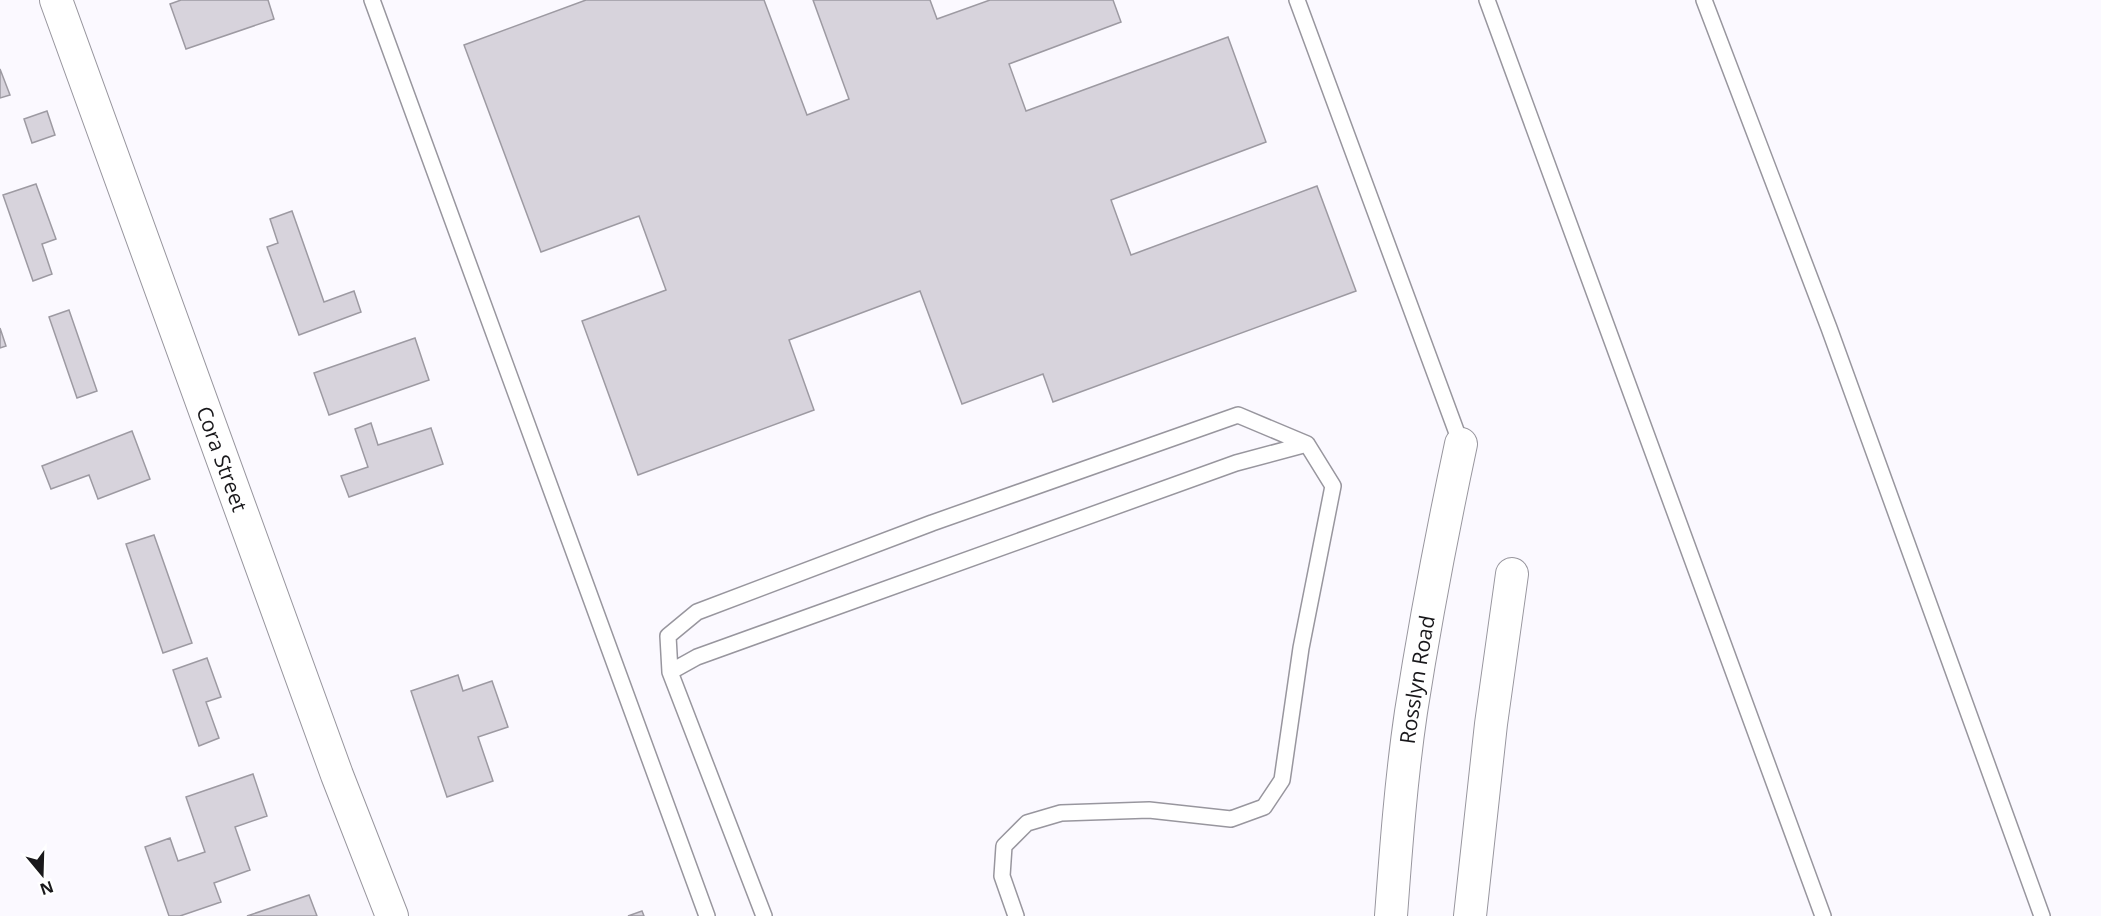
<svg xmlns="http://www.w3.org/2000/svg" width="2101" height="916" viewBox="0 0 2101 916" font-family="'Open Sans',sans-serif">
<rect width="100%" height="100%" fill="#fbf9ff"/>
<!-- building -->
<path fill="#d7d3dc" stroke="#9d9aa2" stroke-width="1.5" d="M181 0H268L274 19 186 49 170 4Z
M586 0H764L807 115 849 99 813 0H930L937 19 990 0H1113L1121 22 1009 64 1026 111 1228 37 1266 142 1111 200 1131 255 1317 186 1356 291 1053 402 1043 374 962 404 920 291 789 340 814 410 638 475 582 321 666 290 639 216 541 252 464 45Z
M0 69 10 95 0 98Z
M47 111 55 135 32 143 24 119Z
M36 184 56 239 42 244 52 274 33 281 3 195Z
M292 211 324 302 354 291 361 312 299 335 267 247 278 243 270 219Z
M69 310 97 391 77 398 49 317Z
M0 328 6 346 0 348Z
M415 338 429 380 329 415 314 373Z
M371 423 378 445 431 428 443 464 349 497 341 476 368 467 355 429Z
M132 431 150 479 98 499 89 475 51 489 42 466Z
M154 535 192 643 163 653 126 544Z
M207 658 221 697 206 702 219 738 199 746 173 670Z
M458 675 463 691 492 681 508 727 478 737 493 781 447 797 411 691Z
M253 774 267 816 235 827 250 870 214 883 221 902 180 916H169L145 847 170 838 178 861 205 852 186 797Z
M309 895 317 916H247Z
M642 911 644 916H628Z"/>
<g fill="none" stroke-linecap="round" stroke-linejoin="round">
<defs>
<path id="service" d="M372 0 707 916
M1297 0 1461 444
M1487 0 1823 916
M1704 0 1829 328 2042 916
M670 672 697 657 1236 463 1307 444
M764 916 670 672 668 636 697 612 932 523 1238 415 1307 444 1333 486 1301 648 1282 780 1264 807 1231 819 1149 810 1061 813 1027 823 1004 846 1002 876 1016 916"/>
<g id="minor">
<path id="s1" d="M56 0 337 775 392 916"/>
<path id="s2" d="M1391 916C1396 848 1401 780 1411 712 1425 622 1442 533 1461 444"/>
<path d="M1470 916 1491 724 1512 574"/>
</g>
</defs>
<!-- service casing -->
<use href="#service" stroke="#98969e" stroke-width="18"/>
<!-- minor casing -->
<use href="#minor" stroke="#98969e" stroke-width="34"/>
<!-- service -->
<use href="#service" stroke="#fff" stroke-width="15"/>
<!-- minor -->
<use href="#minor" stroke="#fff" stroke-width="32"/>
</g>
<g text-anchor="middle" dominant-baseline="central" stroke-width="4.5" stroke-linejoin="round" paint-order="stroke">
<!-- street labels -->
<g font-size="21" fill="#19181b" stroke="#fff">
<text stroke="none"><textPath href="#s1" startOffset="488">Cora Street</textPath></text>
<text stroke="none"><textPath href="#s2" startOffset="238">Rosslyn Road</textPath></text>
</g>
</g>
<!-- north arrow -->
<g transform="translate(42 874) rotate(161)" stroke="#ffffff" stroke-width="4.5" paint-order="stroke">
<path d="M0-4.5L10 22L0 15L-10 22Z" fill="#19181b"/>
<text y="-9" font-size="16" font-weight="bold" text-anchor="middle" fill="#19181b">N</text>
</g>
</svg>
